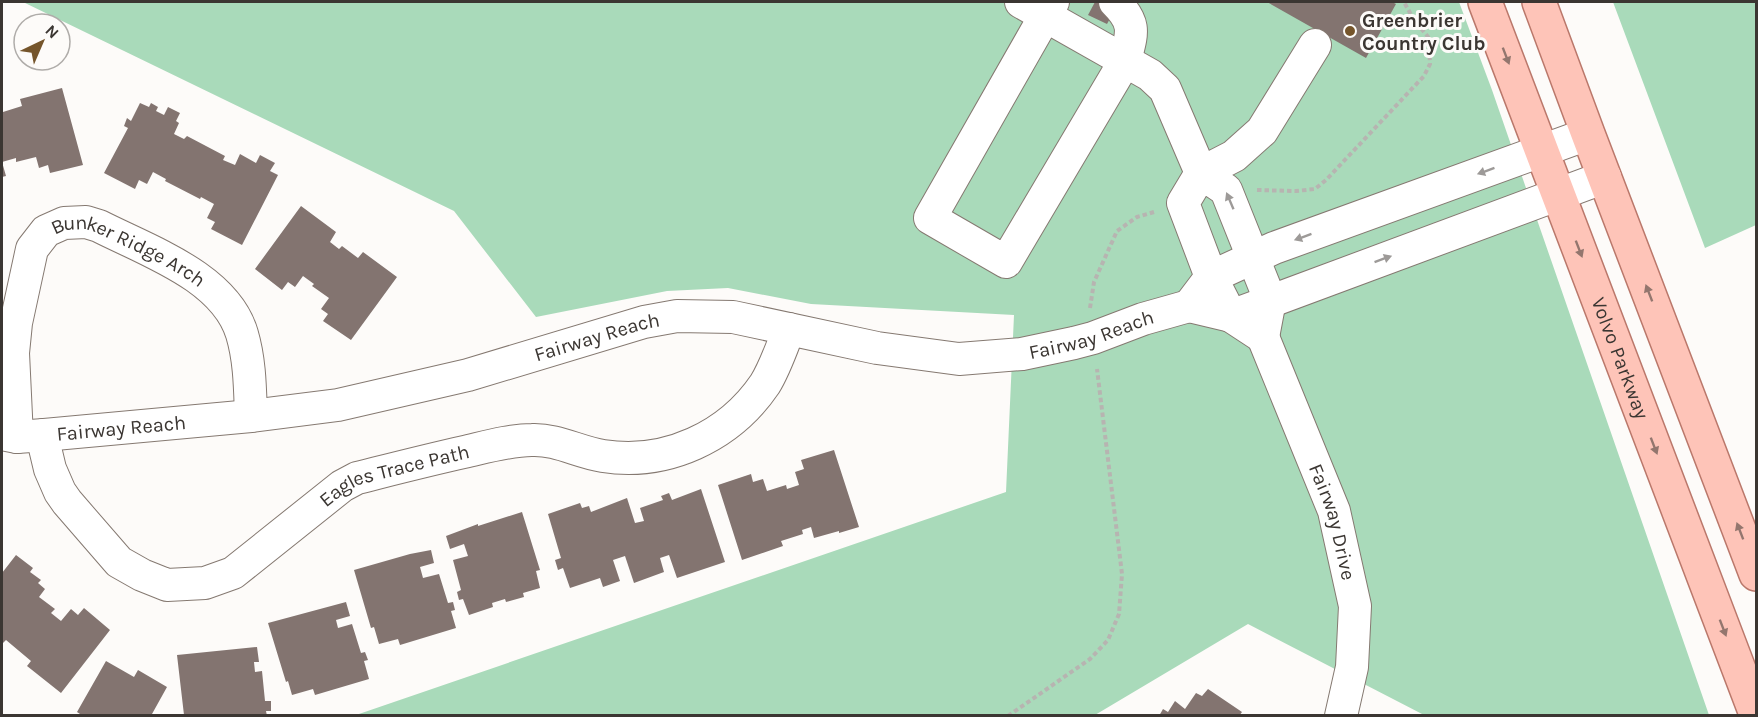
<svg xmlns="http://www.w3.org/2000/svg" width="1758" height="717" viewBox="0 0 1758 717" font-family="Karla,sans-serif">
<rect width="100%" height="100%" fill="#fdfbf9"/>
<!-- green -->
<path fill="#a9daba" d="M23 2H1459L1492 90 1709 715H1424L1248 624 1095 715H356L1006 492 1014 315 811 304 728 288 667 291 536 317 454 211Z
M1613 2H1756V225L1705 248Z"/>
<!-- building -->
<path fill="#837470" d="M1095 2H1119L1107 24 1088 15Z
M1267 2H1392L1396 4 1366 58Z
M62 88 83 165 50 173 48 165 39 168 36 157 16 162V158L2 162 6 176 2 177 3 112 22 106 20 99Z
M140 103 149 107 151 103 158 107 156 111 164 115 168 107 180 113 176 121 179 123 174 134 184 139 187 136 225 156 223 160 235 165 240 154 256 163 260 155 275 163 270 171 278 175 242 245 211 229 215 222 207 218 214 204 201 197 200 199 165 181 166 179 153 172 147 184 139 180 135 189 104 173 128 128 124 126 127 118 131 121Z
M301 206 336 232 330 242 339 249 342 246 358 258 363 252 397 277 351 340 323 321 328 314 321 309 329 298 312 286 314 284 303 276 295 287 288 282 282 290 255 269Z
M834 450 859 527 839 533V531L814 538 811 527 802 530 803 534 781 541 783 546 742 560 718 485 751 474 753 482 763 479 767 491 786 485 787 489 799 485 795 472 804 469 801 460Z
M701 489 725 562 677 578 669 555 660 558 664 572 634 583 625 556 613 560 620 581 603 587 600 578 570 588 563 568 558 570 555 560 561 558 548 514 580 503 582 508 589 506 591 512 627 498 635 523 644 521 640 508 663 500 661 496 669 493 672 500Z
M522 512 540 570 536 571 540 588 523 593 524 597 506 602 505 599 492 603 493 607 469 615 463 599 459 600 457 592 461 590 453 560 468 556 464 544 450 549 446 536 478 524V526Z
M431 550 434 563 420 567 423 578 439 574 448 603 453 602 455 610 451 611 456 628 400 645 398 639 379 644 374 627 371 628 354 570 410 554Z
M16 555 33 568 30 572 41 580 38 583 45 589 39 597 55 609 51 613 61 621 71 609 78 615 84 608 110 630 61 693 27 666 31 661 6 640 2 644V573Z
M346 602 350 616 336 620 338 628 352 624 361 653 365 652 368 660 364 661 369 679 315 695 313 689 292 695 288 681 286 682 268 623Z
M257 647 259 662H254L255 672 262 671 265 701H271V711H266L267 716 184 715 177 655Z
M106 661 134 677 138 670 167 687 152 714 156 716H83L77 712Z
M1208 689 1242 712 1239 716H1159L1163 709 1168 712 1175 701 1185 709 1196 693 1202 696Z"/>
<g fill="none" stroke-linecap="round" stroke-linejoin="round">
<defs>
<g id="minor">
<path d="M1021 2 1150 75 1165 89 1201 173 1226 190 1270 300 1263 337 1231 316 1211 277 1183 203 1201 173 1234 156 1262 131 1315 45"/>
<path d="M1053 2 930 218 1006 262 1125 61C1132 33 1137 24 1115 2"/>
<path d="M1588 134 1274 248 1211 277 1189 306 1231 316 1605 177"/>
<path id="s1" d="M1263 337 1334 511 1355 606 1352 667 1341 716"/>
<path id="s2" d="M2 434 17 437 44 435 251 416 338 405 468 375 644 322 677 316 733 317 877 348 959 359 1022 354 1074 343 1093 338 1143 319 1189 306"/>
<path id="s3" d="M44 435 45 448 50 469 60 492 67 502 119 562 142 575 167 585 205 583 233 573 342 486 357 478C393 469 428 460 464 452 486 447 510 440 532 440 557 439 578 452 603 456 666 466 729 437 765 384 775 368 782 347 789 329"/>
<path id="s4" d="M17 437 13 353 16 323 32 249 46 231 64 223 86 222 99 226C148 251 225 277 242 334 250 361 250 389 251 416"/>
</g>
<g id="major">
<path id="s5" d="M1485 2 1756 714"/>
<path d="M1539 2 1588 134 1756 574"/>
</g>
</defs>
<!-- minor casing -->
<use href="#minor" stroke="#857971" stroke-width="34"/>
<!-- major casing -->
<use href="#major" stroke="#ba786b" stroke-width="36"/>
<!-- path -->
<path stroke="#b7b4b1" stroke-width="4" stroke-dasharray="4.5 3" stroke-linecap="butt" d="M1257 190 1296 191 1315 189 1326 180 1424 76 1430 64 1429 38 1414 20 1404 2
M1090 308 1094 282 1117 231 1137 217 1154 212
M1008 716 1090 659 1108 640 1119 614 1122 574 1097 369"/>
<!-- minor -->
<use href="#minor" stroke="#fff" stroke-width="32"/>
<!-- major -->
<use href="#major" stroke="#fec4b8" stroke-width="33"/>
</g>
<!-- one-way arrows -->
<defs><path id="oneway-solid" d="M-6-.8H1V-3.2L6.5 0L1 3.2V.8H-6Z" transform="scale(1.5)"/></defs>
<g fill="#93766e">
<use href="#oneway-solid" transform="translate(1506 56) rotate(69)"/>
<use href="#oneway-solid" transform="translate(1579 249) rotate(69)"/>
<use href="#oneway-solid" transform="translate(1649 293) rotate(-111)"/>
<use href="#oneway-solid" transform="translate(1654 446) rotate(69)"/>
<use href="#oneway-solid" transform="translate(1740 531) rotate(-111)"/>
<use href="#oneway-solid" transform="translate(1723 628) rotate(69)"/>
</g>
<g fill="#9d9a98">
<use href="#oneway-solid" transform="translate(1486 171) rotate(160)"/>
<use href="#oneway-solid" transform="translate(1230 201) rotate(-113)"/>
<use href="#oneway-solid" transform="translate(1303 237) rotate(160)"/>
<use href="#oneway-solid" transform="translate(1383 259) rotate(-20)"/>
</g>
<!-- markers -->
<circle fill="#75552b" stroke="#fdfbf9" stroke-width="2" cx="1350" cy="31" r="6"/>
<g text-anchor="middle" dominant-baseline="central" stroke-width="6" stroke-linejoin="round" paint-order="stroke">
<!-- poi labels -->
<g font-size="20" font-weight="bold" fill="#3b3632" stroke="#fdfbf9" text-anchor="start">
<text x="1362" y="20">Greenbrier<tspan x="1362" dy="23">Country Club</tspan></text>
</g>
<!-- street labels -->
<g font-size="20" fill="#3b3632" stroke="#fdfbf9">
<text stroke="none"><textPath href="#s4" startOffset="303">Bunker Ridge Arch</textPath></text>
<text stroke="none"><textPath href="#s2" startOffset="1110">Fairway Reach</textPath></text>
<text stroke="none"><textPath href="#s2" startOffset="606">Fairway Reach</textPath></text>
<text stroke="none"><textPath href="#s5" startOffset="381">Volvo Parkway</textPath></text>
<text stroke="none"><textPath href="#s2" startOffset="120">Fairway Reach</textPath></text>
<text stroke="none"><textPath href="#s3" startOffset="465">Eagles Trace Path</textPath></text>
<text stroke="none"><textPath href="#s1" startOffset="198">Fairway Drive</textPath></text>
</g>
</g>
<!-- border -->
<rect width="1758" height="717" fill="none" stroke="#3b3632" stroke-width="6"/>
<!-- north arrow -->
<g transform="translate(42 42) rotate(44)"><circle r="28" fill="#fdfbf9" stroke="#afaca9" stroke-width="1.5"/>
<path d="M0-4.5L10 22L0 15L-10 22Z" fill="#75552b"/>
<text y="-9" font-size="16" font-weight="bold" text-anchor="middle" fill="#3b3632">N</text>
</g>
</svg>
